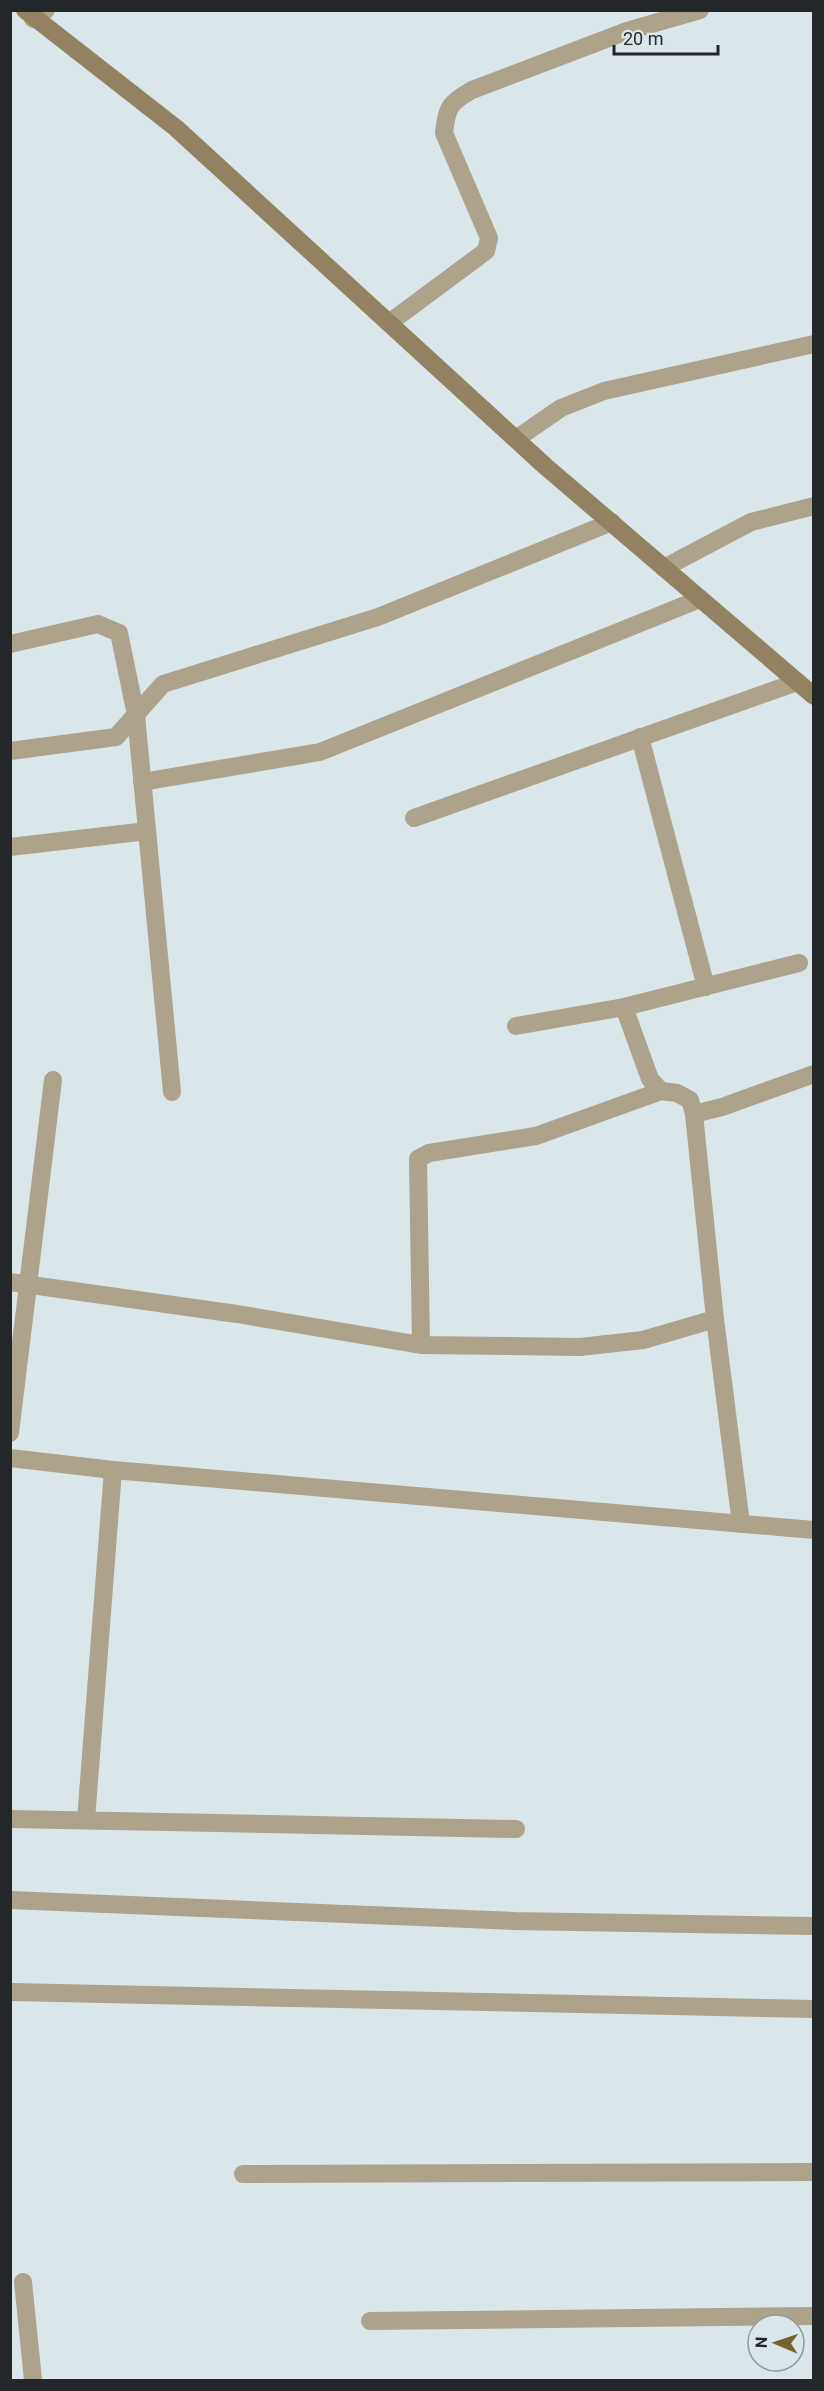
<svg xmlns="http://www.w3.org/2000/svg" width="824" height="2391" viewBox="0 0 824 2391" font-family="Roboto,sans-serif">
<rect width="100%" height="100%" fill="#dae6ea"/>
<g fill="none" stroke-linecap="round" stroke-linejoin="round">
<!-- street -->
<path stroke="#ada28c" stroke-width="18" d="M33 19 46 10
M389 323 486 251 489 238 444 133C447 107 449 103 472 90L627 31 700 10
M516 439 561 408 604 391 814 344
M664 568 751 522 814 506
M10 644 98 624 119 633 136 715 172 1092
M640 737 706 987
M10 751 116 737 163 684 378 617 612 522
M142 782 320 752 700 599
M414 818 797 682
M10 847 147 831
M624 1007 650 1079 661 1091 677 1093 690 1100 694 1114 715 1319 741 1524
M516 1026 624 1007 799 963
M694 1114 722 1107 814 1074
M10 1282 237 1314 421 1345 580 1347 643 1340 715 1319
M421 1345 418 1159 429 1153 536 1136 661 1091
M10 1433 53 1080
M10 1458 113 1470 814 1530
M10 1819 516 1829
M86 1820 113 1470
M10 1900 514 1921 814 1926
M10 1992 814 2009
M243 2174 814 2172
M23 2282 33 2380
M370 2321 814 2316"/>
<!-- secondary -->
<path stroke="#928261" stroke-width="18" d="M25 10 176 128 545 466 814 696"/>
</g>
<!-- border -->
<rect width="824" height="2391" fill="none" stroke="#232729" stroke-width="24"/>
<!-- north arrow -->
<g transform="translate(776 2343) rotate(272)"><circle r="28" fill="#dae6ea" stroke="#919a9d" stroke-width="1.5"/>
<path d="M0-4.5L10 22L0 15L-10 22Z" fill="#766130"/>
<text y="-9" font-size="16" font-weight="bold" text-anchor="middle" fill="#232729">N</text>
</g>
<!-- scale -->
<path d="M614 45v9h104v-9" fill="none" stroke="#232729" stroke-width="3"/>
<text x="623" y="45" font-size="18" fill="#232729" stroke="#dae6ea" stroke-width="4.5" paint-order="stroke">20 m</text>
</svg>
